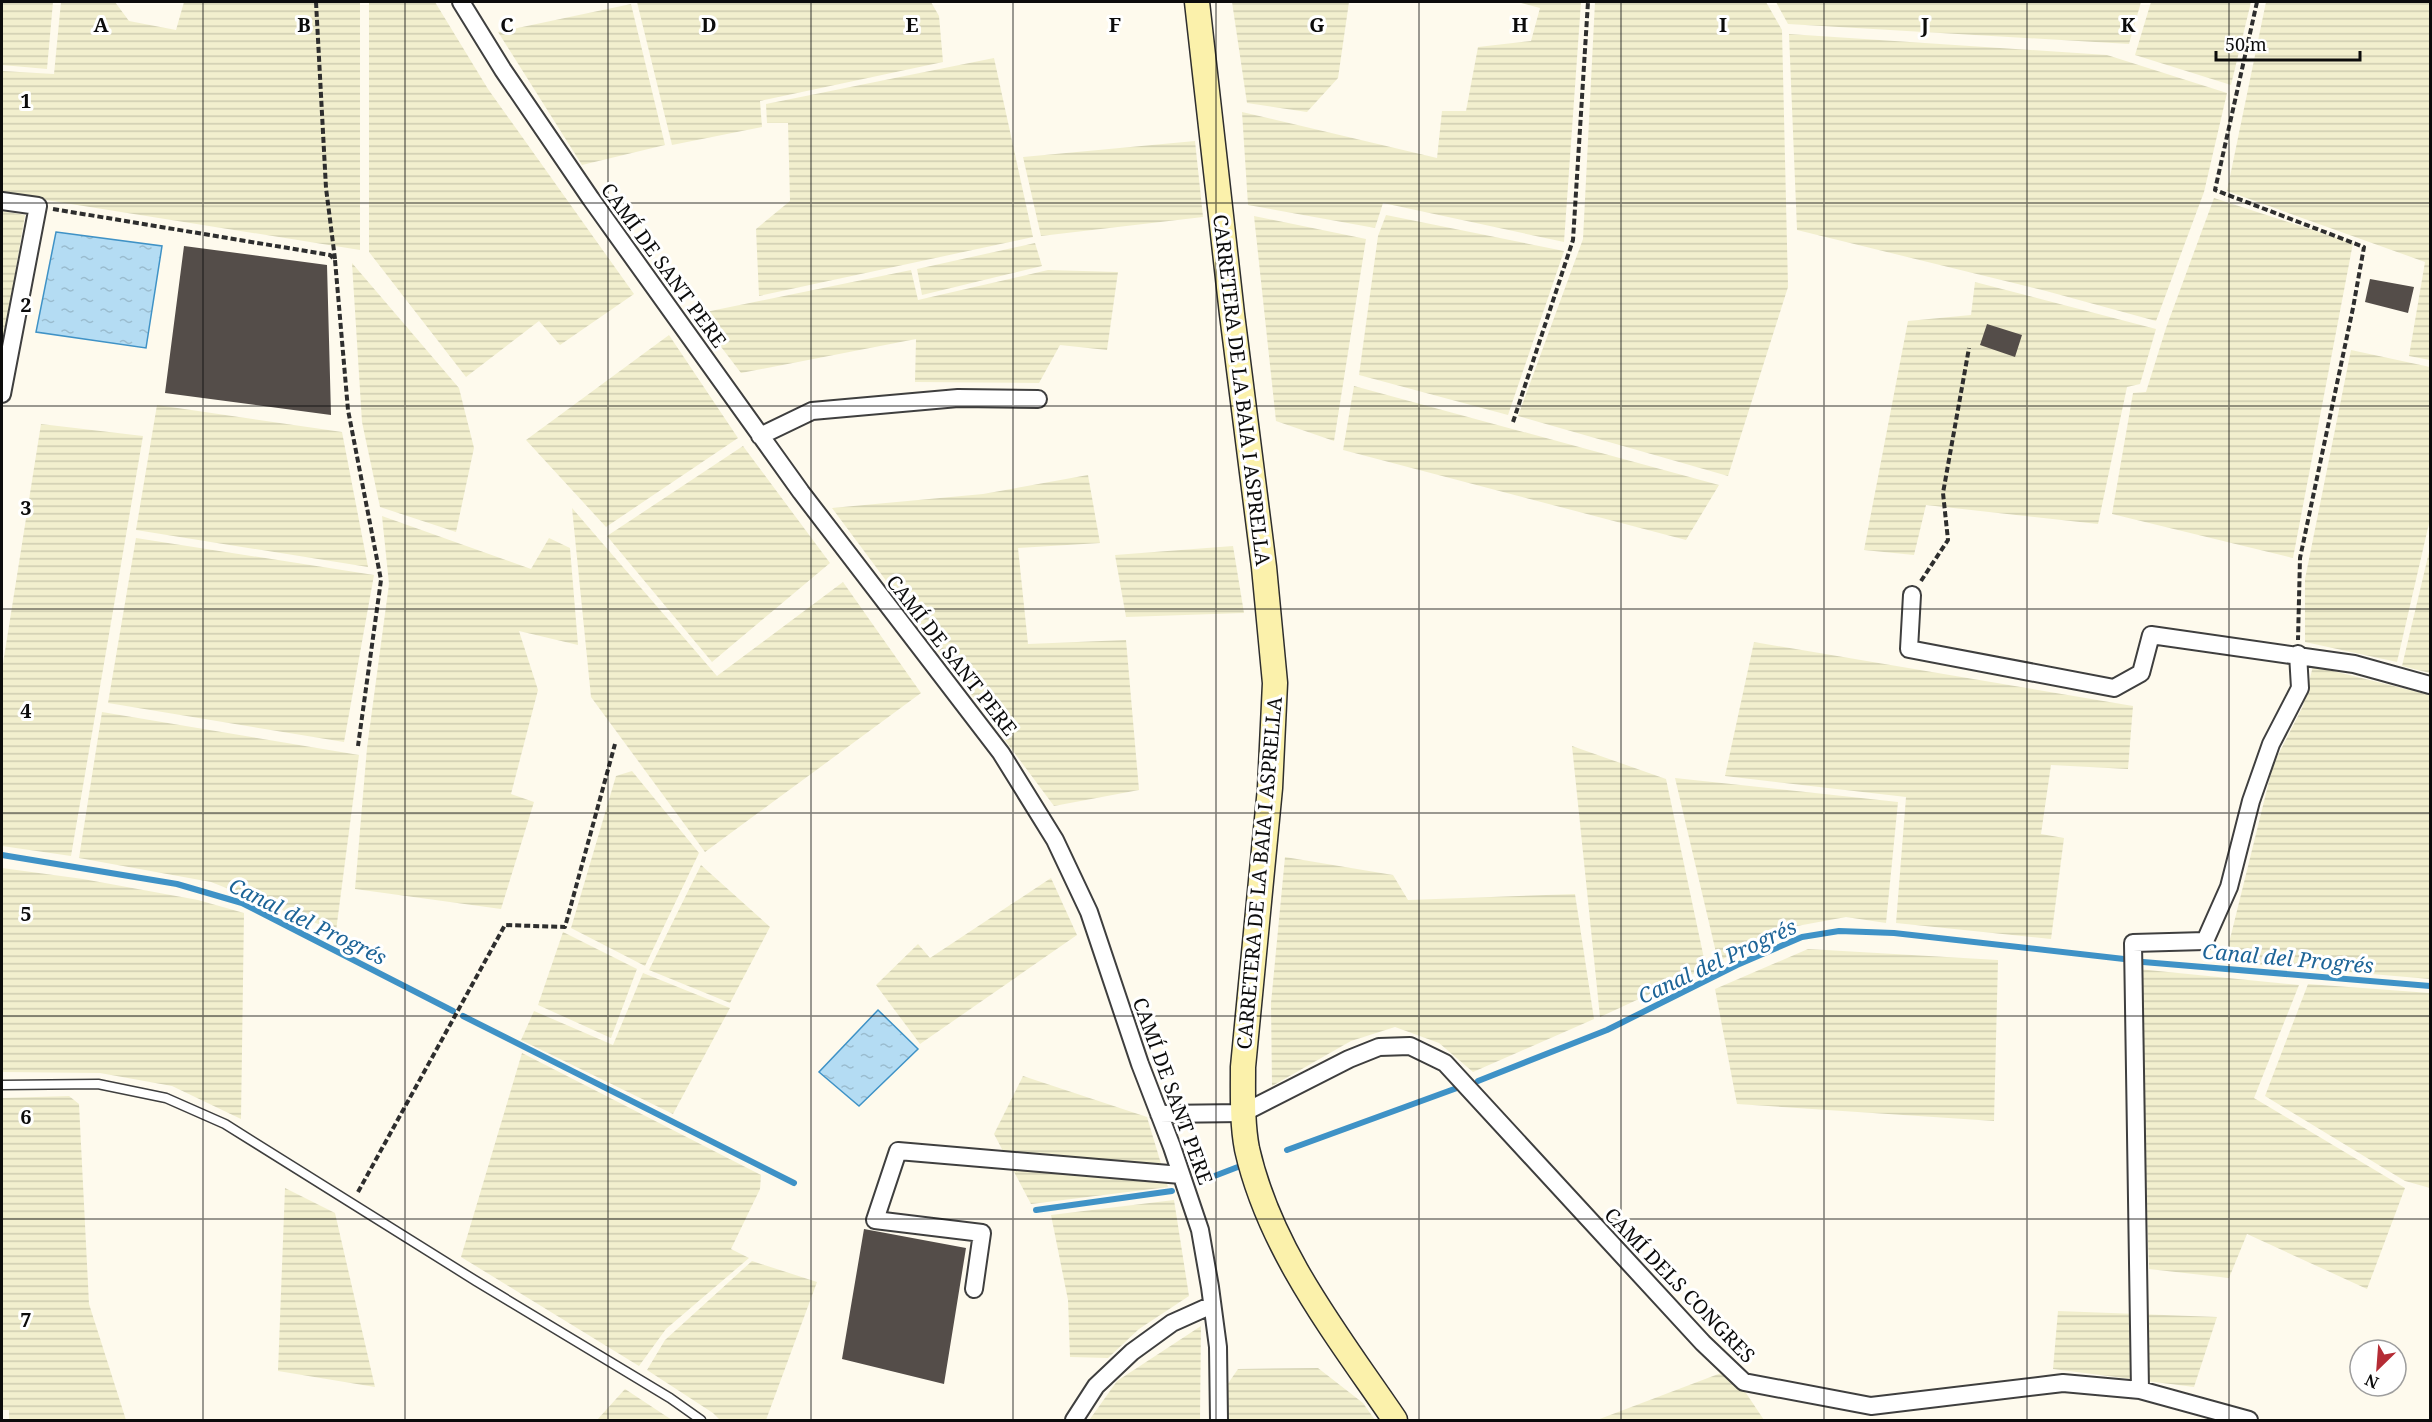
<svg xmlns="http://www.w3.org/2000/svg" width="2432" height="1422" viewBox="0 0 2432 1422" font-family="'Noto Serif',serif">
<defs>
<pattern id="farmland-rules" width="6" height="5" patternUnits="userSpaceOnUse" patternTransform="scale(1.5)"><rect width="6" height="5" fill="#f2efce"/><path d="M0 2.5h6" fill="none" stroke="#ceccb0"/></pattern>
<pattern id="water-ripples" width="26" height="14" patternUnits="userSpaceOnUse" patternTransform="scale(1.5)"><rect width="26" height="14" fill="#b4dcf3"/><path d="M2 4q2-2 4 0t4 0M15 11q2-2 4 0t4 0" fill="none" stroke="#9abccf"/></pattern>
</defs>
<rect width="100%" height="100%" fill="#fefaed"/>
<!-- farmland -->
<path fill="url(#farmland-rules)" d="M2 2H53L47 69 2 65Z
M61 2H115L129 21 176 30 184 2H360V250L2 193V71L54 74Z
M369 2H435L488 89 634 294 560 345 539 321 466 377 369 252Z
M637 2H931L939 16 943 62 760 101 762 127 672 145Z
M1232 2H1349L1338 78 1307 112 1247 103Z
M1517 2H1581L1564 242 1383 203 1375 228 1248 205 1242 112 1437 158 1442 111H1466L1478 47 1531 41 1540 8Z
M1595 2H1766L1782 30 1788 287 1728 476 1518 416 1583 239Z
M1776 2H2141L2129 44 1788 24Z
M2151 2H2251L2231 85 2135 55Z
M2266 2H2430V360L2409 356 2425 262 2227 191Z
M631 4 665 145 582 165 498 32Z
M1789 34 2107 55 2227 93 2204 192 2156 321 2046 291 1797 230Z
M994 58 1033 237 759 296 756 229 790 201 788 123H767L766 104Z
M1195 141 1203 217 1041 236 1023 157Z
M2214 198 2353 243 2293 558 2112 514 2133 393 2146 392 2166 328Z
M2 211 25 215 2 351Z
M1386 215 1564 251 1508 415 1359 375 1378 236Z
M1254 216 1366 239 1334 441 1276 421Z
M1035 243 1042 266 922 295 917 269Z
M352 263 459 388 474 448 456 532 380 507 362 422Z
M911 270 918 300 1048 270 1118 272 1107 350 1060 345 1039 383 915 382 916 339 741 373 696 314Z
M1975 282 2156 329 2140 384 2127 387 2098 524 1926 505 1914 555 1864 550 1908 321 1971 315Z
M669 335 738 438 606 527 526 440Z
M2351 350 2430 367V519L2397 662 2305 642V579Z
M1354 386 1719 485 1686 540 1343 450Z
M157 405 342 432 368 567 136 530Z
M41 424 143 436 71 856 2 846V670Z
M743 446 830 563 712 662 607 536Z
M1088 475 1100 543 1018 548 1028 644 1126 640 1139 790 1054 806 832 508 983 494Z
M572 508 717 676 843 582 921 693 705 852 591 697Z
M382 516 531 569 549 538 570 548 578 645 519 631 538 690 511 794 534 802 501 909 355 889 367 748 389 584Z
M136 538 374 575 344 742 108 703Z
M1233 546 1244 613 1126 617 1115 555Z
M2430 548V673L2402 666Z
M1754 642 2133 706 2128 769 2051 765 2041 834 2064 838 2051 939 1896 923 1906 797 1725 776Z
M2313 666 2430 695V979L2231 962 2229 943 2273 765 2303 706Z
M102 712 359 755 336 931 211 882 79 858Z
M1572 746 1666 779 1706 968 1600 1017Z
M632 771 699 853 645 966 571 928 616 776Z
M1675 778 1898 802 1886 923 1846 917 1797 926 1718 961Z
M1285 857 1393 875 1408 900 1575 894 1594 1019 1473 1072 1439 1043 1395 1027 1351 1041 1272 1086 1271 1003Z
M701 865 770 927 730 1003 649 970Z
M2 868 83 879 198 900 244 913 241 1119 172 1086 100 1073 2 1072Z
M1051 878 1077 935 920 1044 876 985 918 944 930 958Z
M563 932 637 969 611 1038 538 1005Z
M1808 949 1998 960 1994 1121 1737 1104 1715 989Z
M2138 969 2299 985 2254 1098 2405 1188 2367 1289 2247 1234 2229 1278 2149 1269Z
M643 973 730 1008 673 1114 521 1040 534 1011 613 1045Z
M2308 984 2430 993V1188L2405 1181 2265 1096Z
M522 1053 761 1175 760 1189 731 1249 749 1258 666 1329 639 1366 461 1257Z
M1023 1076 1147 1117 1168 1187 1031 1204 994 1134Z
M69 1096 79 1104 89 1304 126 1420H9V1410H2V1098Z
M285 1188 335 1213 375 1387 278 1371Z
M1174 1200 1189 1296 1139 1329 1108 1358 1070 1357 1068 1300 1051 1215Z
M752 1261 817 1282 766 1420H720L713 1413 647 1370 665 1340Z
M2058 1311 2217 1317 2194 1387 2053 1369Z
M1201 1326 1200 1420 1090 1419 1117 1381Z
M1318 1368 1363 1403 1375 1420H1228L1227 1385 1238 1369Z
M1721 1373 1746 1393 1764 1420H1597Z
M625 1389 672 1420H597Z"/>
<!-- water -->
<path fill="url(#water-ripples)" stroke="#3f92c6" stroke-width="1.5" d="M56 232 162 246 146 348 36 332Z
M878 1010 918 1049 859 1106 819 1072Z"/>
<g fill="none" stroke-linecap="round" stroke-linejoin="round">
<!-- stream -->
<path stroke="#3f92c6" stroke-width="6" d="M2 855 177 884 242 903 453 1011
M2143 962 2430 986
M463 1016 794 1183
M1478 1081 1607 1030 1737 965 1802 937 1839 931 1894 933 2124 959
M1287 1150 1457 1088
M1204 1180 1243 1165
M1036 1210 1172 1191"/>
</g>
<!-- building -->
<path fill="#544d49" d="M184 246 327 265 331 415 165 393Z
M2370 279 2414 287 2408 313 2365 302Z
M1987 324 2022 335 2015 357 1980 345Z
M864 1229 966 1248 944 1384 842 1359Z"/>
<g fill="none" stroke-linecap="round" stroke-linejoin="round">
<defs>
<path id="lane" d="M2 1085 98 1084 166 1098 225 1124 476 1281 670 1398 701 1420"/>
<path id="street" d="M461 2 503 70 591 199 801 492 1001 753 1055 840 1089 912 1140 1064 1172 1147 1200 1230 1210 1287 1218 1347 1219 1420
M2 201 38 206 2 394
M760 436 812 411 958 398 1038 399
M1912 595 1909 649 2114 688 2141 673 2151 635 2354 664 2430 685
M1159 1114 1243 1113 1349 1059 1379 1047 1410 1046 1445 1063 1703 1343 1744 1382 1871 1406 2063 1383 2140 1390 2249 1420
M974 1289 982 1233 875 1220 898 1151 1181 1175
M2140 1390 2133 943 2205 941 2229 887 2251 801 2271 744 2300 688 2298 654
M1074 1420 1096 1386 1132 1352 1172 1323 1212 1305"/>
<path id="secondary" d="M1197 2 1232 314 1264 567 1275 683 1270 788 1243 1067C1243 1095 1242 1123 1247 1149 1270 1251 1338 1336 1395 1420"/>
</defs>
<!-- lane casing -->
<use href="#lane" stroke="#3f3f3f" stroke-width="11"/>
<!-- street casing -->
<use href="#street" stroke="#3f3f3f" stroke-width="20"/>
<!-- secondary casing -->
<use href="#secondary" stroke="#2e2e2e" stroke-width="27"/>
<!-- path -->
<path stroke="#2e2e2e" stroke-width="4" stroke-dasharray="6 3" stroke-linecap="butt" d="M316 2 326 188 335 259
M2257 2 2215 190 2364 247 2353 308 2300 558 2298 640
M53 209 330 255 335 260 348 410 381 580 358 746
M1513 422 1573 240 1588 2
M1921 581 1948 540 1943 493 1969 348
M358 1192 505 925 565 927 615 744"/>
<!-- lane -->
<use href="#lane" stroke="#fff" stroke-width="8"/>
<!-- street -->
<use href="#street" stroke="#fff" stroke-width="16"/>
<!-- secondary -->
<use href="#secondary" stroke="#fbf1ab" stroke-width="24"/>
</g>
<!-- grid -->
<path fill="none" stroke="#0c0c0c" stroke-width="1.5" stroke-opacity="0.55" d="M203 2V1420M405 2V1420M608 2V1420M811 2V1420M1013 2V1420M1216 2V1420M1419 2V1420M1621 2V1420M1824 2V1420M2027 2V1420M2229 2V1420M2 203H2430M2 406H2430M2 609H2430M2 813H2430M2 1016H2430M2 1219H2430"/>
<g text-anchor="middle" dominant-baseline="central" stroke-width="6" stroke-linejoin="round" paint-order="stroke">
<!-- street labels -->
<g font-size="20" fill="#0c0c0c" stroke="#fff">
<text transform="translate(664 265) rotate(54)">CAMÍ DE SANT PERE</text>
<text transform="translate(1242 390) rotate(83)">CARRETERA DE LA BAIA I ASPRELLA</text>
<text transform="translate(952 655) rotate(52)">CAMÍ DE SANT PERE</text>
<text transform="translate(1259 873) rotate(-85)">CARRETERA DE LA BAIA I ASPRELLA</text>
<text transform="translate(1173 1091) rotate(70)">CAMÍ DE SANT PERE</text>
<text transform="translate(1680 1285) rotate(46)">CAMÍ DELS CONGRES</text>
</g>
<!-- water labels -->
<g font-size="21" font-style="italic" fill="#1d6497" stroke="#fff">
<text transform="translate(308 921) rotate(26)">Canal del Progrés</text>
<text transform="translate(2288 958) rotate(5)">Canal del Progrés</text>
<text transform="translate(1717 961) rotate(-25)">Canal del Progrés</text>
</g>
</g>
<g font-size="20" text-anchor="middle" font-weight="bold" fill="#0c0c0c" stroke="#fff" stroke-width="6" stroke-linejoin="round" paint-order="stroke">
<text x="101" y="32">A</text>
<text x="304" y="32">B</text>
<text x="507" y="32">C</text>
<text x="709" y="32">D</text>
<text x="912" y="32">E</text>
<text x="1115" y="32">F</text>
<text x="1317" y="32">G</text>
<text x="1520" y="32">H</text>
<text x="1723" y="32">I</text>
<text x="1925" y="32">J</text>
<text x="2128" y="32">K</text>
<text x="26" y="108">1</text>
<text x="26" y="312">2</text>
<text x="26" y="515">3</text>
<text x="26" y="718">4</text>
<text x="26" y="921">5</text>
<text x="26" y="1124">6</text>
<text x="26" y="1327">7</text>
</g>
<!-- border -->
<rect width="2432" height="1422" fill="none" stroke="#0c0c0c" stroke-width="6"/>
<!-- north arrow -->
<g transform="translate(2378 1368) rotate(205)"><circle r="28" fill="#ffffff" stroke="#9e9e9e" stroke-width="1.5"/>
<path d="M0-4.5L10 22L0 15L-10 22Z" fill="#b52c35"/>
<text y="-9" font-size="16" font-weight="bold" text-anchor="middle" fill="#0c0c0c">N</text>
</g>
<!-- scale -->
<path d="M2216 51v9h144v-9" fill="none" stroke="#0c0c0c" stroke-width="3"/>
<text x="2225" y="51" font-size="18" fill="#0c0c0c" stroke="#ffffff" stroke-width="4.5" paint-order="stroke">50 m</text>
</svg>
